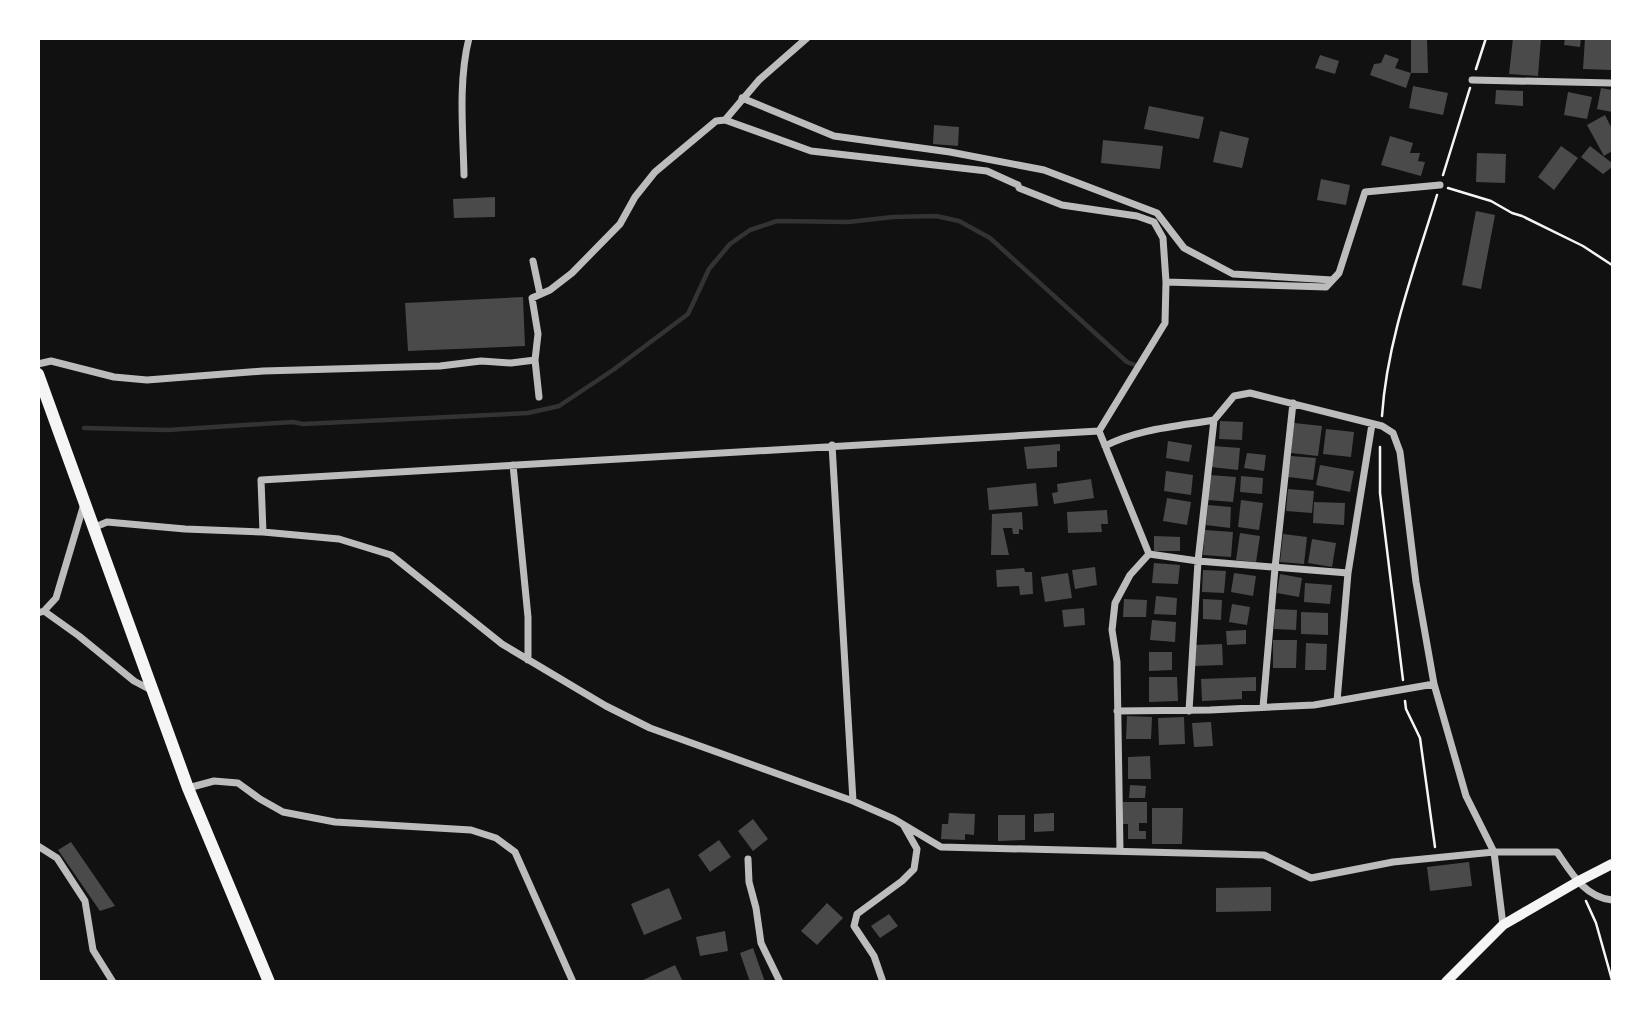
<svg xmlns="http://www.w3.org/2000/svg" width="1651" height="1020" viewBox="0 0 1651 1020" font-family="Spectral,serif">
<rect width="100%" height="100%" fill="#111"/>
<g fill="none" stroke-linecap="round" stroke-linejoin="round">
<!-- stream -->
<path stroke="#333" stroke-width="4.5" d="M84 428 168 430 293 422 303 424 528 413 559 406 613 370 688 314 709 269 730 244 750 230 777 221 848 222 893 217 936 216 959 221 990 238 1127 362 1135 365"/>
</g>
<!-- building -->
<path fill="#4a4a4a" d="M1411 38H1427L1428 73H1411Z
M1513 38H1541L1538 76 1509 74Z
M1565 38H1581L1580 47 1564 45Z
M1585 38 1612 39V70L1583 69Z
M1385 54 1399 59 1395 68 1411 73 1406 88 1370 75 1374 64 1381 63Z
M1320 55 1339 61 1335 74 1315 68Z
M1413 86 1448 93 1443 115 1409 108Z
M1601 88 1612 90V112L1597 109Z
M1496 90 1523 91V106L1495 104Z
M1568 92 1592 97 1587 119 1564 115Z
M1149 106 1204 117 1199 139 1144 129Z
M1605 115 1612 129V151L1604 156 1587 125Z
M934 125 959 127 958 146 933 144Z
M1220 131 1249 138 1242 168 1213 162Z
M1390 136 1413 143 1410 153H1420L1418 161 1425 162 1421 176 1381 165Z
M1103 140 1163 146 1160 169 1101 163Z
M1561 146 1578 158 1554 190 1538 177Z
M1590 146 1612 163V167L1603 174 1581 157Z
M1477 153 1506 154 1505 183 1476 182Z
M1321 179 1350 185 1346 205 1317 200Z
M495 197V217L454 218 453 199Z
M1476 211 1495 215 1481 289 1462 285Z
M523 297 525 346 408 351 405 303Z
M1220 421 1243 422 1242 440 1219 439Z
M1294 423 1322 426 1318 456 1291 453Z
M1326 429 1354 432 1351 457 1323 454Z
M1168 441 1192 445 1189 462 1166 458Z
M1060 444V451H1057V467L1027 469 1024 447Z
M1213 446 1240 448 1238 470 1211 467Z
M1247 453 1266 455 1264 471 1244 468Z
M1291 456 1316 458 1313 480 1288 477Z
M1320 465 1354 471 1350 492 1316 485Z
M1166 471 1193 475 1191 495 1164 491Z
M1210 475 1236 477 1233 502 1208 500Z
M1241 476 1263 478 1262 494 1240 492Z
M1091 479 1094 498 1054 504 1052 493 1058 492 1057 484Z
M1036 483 1038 506 989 510 987 488Z
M1288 489 1314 491 1312 513 1286 511Z
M1167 498 1191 502 1187 525 1163 521Z
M1241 500 1263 503 1259 530 1238 527Z
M1314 502 1345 503 1344 525 1313 523Z
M1208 505 1231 507 1230 528 1206 525Z
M1107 510 1108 524H1101L1102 532 1068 533 1067 512Z
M1022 512 1023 530 1019 529V534H1013L1012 528H1003L1009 555H991L992 514Z
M1205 530 1233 532 1231 557 1203 555Z
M1240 533 1260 536 1256 562 1236 560Z
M1283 534 1307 537 1304 564 1280 562Z
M1154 536 1180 537V551H1154Z
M1312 539 1336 543 1332 567 1308 563Z
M1154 563 1180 565 1178 584 1152 583Z
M1095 567 1097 585 1075 589 1072 570Z
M1024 568 1025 572H1032L1033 594 1020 595 1019 586 997 587 996 570Z
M1203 570 1226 571 1224 593 1202 592Z
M1068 573 1072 598 1045 602 1041 577Z
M1234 573 1256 576 1253 596 1231 592Z
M1280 574 1302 578 1299 597 1277 593Z
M1305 583 1332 585 1330 604 1304 602Z
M1156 596 1177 598 1176 615 1154 614Z
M1124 599 1147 600 1146 617H1123Z
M1203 599 1222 600 1221 620 1203 619Z
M1232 604 1250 607 1247 625 1229 622Z
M1084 608 1085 625 1064 627 1062 610Z
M1275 609 1297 610 1296 630 1274 629Z
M1301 612 1328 613V635L1301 634Z
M1152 620 1176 622 1175 642 1150 640Z
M1246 630V644L1227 645 1226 631Z
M1273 640H1297L1296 668H1273Z
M1306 643 1327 644 1326 670H1305Z
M1222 644 1223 665 1194 666 1193 645Z
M1149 652H1172V670L1149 671Z
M1149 677H1177L1178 701 1149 702Z
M1256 677V691H1242V699L1202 701 1201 679Z
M1127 716 1152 717 1151 739H1126Z
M1184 717 1185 744 1159 745 1158 718Z
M1211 722 1213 746 1194 747 1192 723Z
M1150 756 1151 779H1128V757Z
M1130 785 1146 786 1145 798H1129Z
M1123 802H1147V823H1139V831H1146V839H1128V824H1123Z
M1152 808H1183L1182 844H1152Z
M949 813 975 814 974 835 965 834V840L941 839 942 824H948Z
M1054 813V831L1034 832V814Z
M998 815H1025V840L998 841Z
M753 819 768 839 753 851 738 831Z
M719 840 731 857 710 872 698 855Z
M71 842 115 906 100 911 58 850Z
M1469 862 1472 886 1430 891 1427 867Z
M1271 887V911L1216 912V888Z
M669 888 682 919 644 935 631 904Z
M827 903 843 918 817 945 801 931Z
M889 914 898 926 880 938 871 926Z
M725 931 728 951 700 956 696 937Z
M753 948 765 982H750L740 953Z
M675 965 683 982H639Z"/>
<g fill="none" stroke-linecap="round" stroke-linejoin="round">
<!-- path -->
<path stroke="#f5f5f5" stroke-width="2.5" d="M1476 69 1486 38
M1443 175 1470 88
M1448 188 1491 201 1512 213 1522 216 1583 246 1612 265
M1382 416C1387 340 1415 267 1437 195
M1380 447V493L1403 680
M1405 701 1406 709 1420 738 1435 847
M1586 901 1596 923 1612 980"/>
<!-- minor -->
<path stroke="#bcbcbc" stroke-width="7" d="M1472 80 1612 83
M742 98 834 136 950 152 1044 170 1157 213 1184 248 1233 274 1332 280
M725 120 759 80 807 38
M464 175C463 131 458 82 469 38
M533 261 540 294
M1166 282 1326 287 1339 273 1365 192 1440 185
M535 360 539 397
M38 364 51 361 114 377 147 380 263 371 440 366 481 361 511 363 535 360 538 334 532 298 550 290 572 273 620 224 635 197 655 172 716 121 725 120 811 151 987 171 1018 185 1019 188 1062 205 1137 216 1154 222 1163 238 1166 282 1165 323 1099 431
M1099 431 1149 554 1130 575 1115 603 1112 630 1117 662 1120 851
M832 445 853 801
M1105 446C1137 429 1179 426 1214 420L1234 396 1250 393 1382 426 1393 433 1400 452 1416 582 1434 684 1466 796 1494 852 1503 925
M513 465 528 617V660
M93 528 107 522 185 529 263 532 339 539 391 555 502 644 606 706 650 728 853 801 894 819 941 847 1264 855 1311 878 1393 862 1494 852H1557C1572 874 1585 897 1612 900
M263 532 261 480 1099 431
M1149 554 1198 561 1348 573
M44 611 79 636 134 681 151 690
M38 613 44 611 56 598 84 504
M1337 701 1348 573 1372 424
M1263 707 1275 568 1293 403
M1117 711 1210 710 1314 705 1434 684
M1189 711 1198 561 1214 420
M188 788 214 781 238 783 260 799 283 812 335 822 471 830 496 838 515 852 573 982
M38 846 57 858 85 901 93 950 113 982
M748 859 749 882 756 908 761 943 780 982
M883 982 874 956 854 926 857 914 902 881 914 869 917 849 904 826"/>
<!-- secondary -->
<path stroke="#f5f5f5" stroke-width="10" d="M1446 982 1503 925 1577 882 1612 864"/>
<!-- trunk -->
<path stroke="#f5f5f5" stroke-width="12" d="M38 374 188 788 269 982"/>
</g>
<!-- border -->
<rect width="1651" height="1020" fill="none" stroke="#ffffff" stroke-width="80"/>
</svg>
